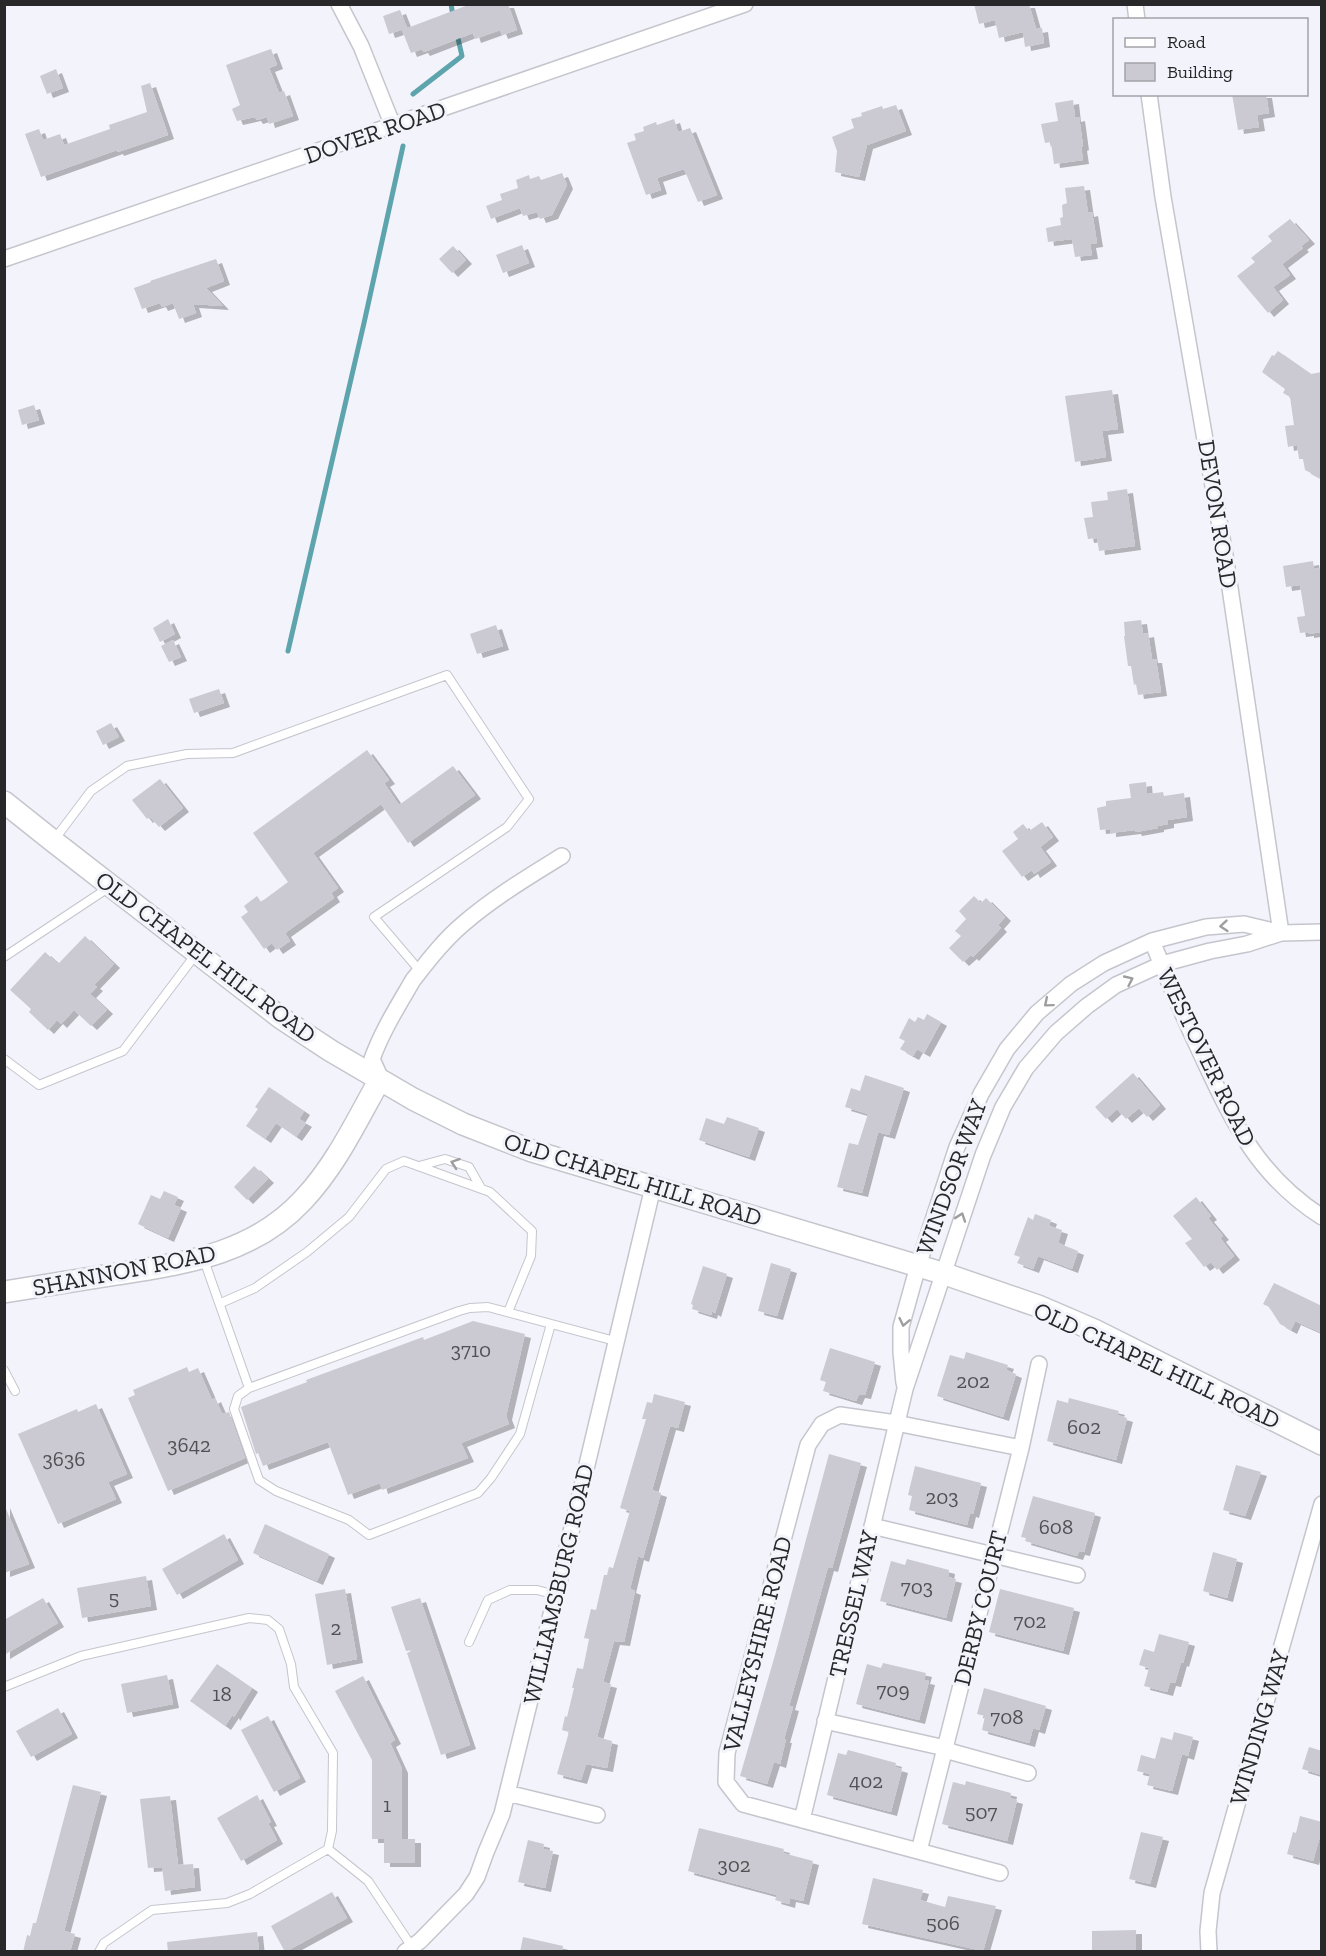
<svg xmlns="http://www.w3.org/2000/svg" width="1326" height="1956" viewBox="0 0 1326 1956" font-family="'Zilla Slab',serif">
<defs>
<filter id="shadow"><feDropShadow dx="6" dy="4" stdDeviation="0" flood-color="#0004"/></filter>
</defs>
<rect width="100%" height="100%" fill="#f3f3fb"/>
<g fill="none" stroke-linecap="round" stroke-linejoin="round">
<!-- stream -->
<path stroke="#5ea4ac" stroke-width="5" d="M451 4 453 16
M413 94 462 56 457 34
M288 651 364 323 403 146"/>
</g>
<!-- building -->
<path fill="#cbcad2" filter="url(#shadow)" d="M471 4H508L517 30 502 35 500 30 475 39 473 33 424 52 422 49 411 53 402 30Z
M974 4H1029L1036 29 1042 28 1044 43 1025 47 1023 32 999 38 995 20 979 24Z
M400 10 407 28 389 34 383 16Z
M271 49 277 65 269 68 279 93 284 91 293 116 269 124 267 117 257 120 255 117 237 121 232 109 240 105 226 65Z
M56 69 63 88 47 94 40 76Z
M150 83 168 135 118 152 117 150 41 177 25 134 39 129 43 140 60 134 64 145 110 129 109 125 147 112 141 86Z
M1232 94H1266L1269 113 1257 115 1259 127 1238 130Z
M1073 100 1075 118 1079 117 1083 146 1081 147 1083 160 1054 164 1051 142 1045 143 1041 124 1058 121 1055 103Z
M896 105 906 131 867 145 859 177 835 172 837 151 832 137 854 128 851 119 862 116 861 113 882 106 883 109Z
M674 119 678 132 690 128 717 195 698 202 684 169 657 178 661 190 646 195 627 143 636 140 634 134 644 131 643 127 656 122 657 125Z
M562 173 567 185 552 215 540 219 537 212 523 216 520 208 491 219 486 206 502 200 500 194 518 188 516 180 529 175 530 179 539 176 541 180Z
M1084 186 1088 213 1092 212 1097 243 1090 244 1092 255 1075 257 1072 239 1048 242 1046 228 1061 225 1060 218 1063 217 1062 205 1067 203 1065 188Z
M1290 219 1309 240 1301 246 1303 248 1282 264 1290 275 1273 287 1283 300 1268 313 1237 276 1255 262 1251 258 1272 241 1268 236Z
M522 245 529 263 503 273 496 255Z
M453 246 466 260 452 273 439 259Z
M216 259 224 281 206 288 223 306 193 304 196 313 179 319 173 303 162 307 160 303 142 309 134 288 151 282 150 281Z
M1278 351 1311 374 1322 372V479L1305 470 1303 459H1299L1297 445 1288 447 1285 426 1294 425 1290 397 1283 393 1285 389 1262 372 1272 355 1274 356Z
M1112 390 1118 429 1102 431 1106 457 1075 462 1065 396Z
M34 405 39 420 22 425 18 410Z
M1127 489 1135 546 1099 551 1097 538 1088 539 1084 518 1093 517 1091 502 1108 500 1107 492Z
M1313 561 1314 569 1322 568V632L1308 634V632L1300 633 1297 617 1305 616 1300 585 1286 587 1283 566Z
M168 619 175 634 160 642 153 628Z
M1141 620 1143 634 1148 633 1152 659H1156L1161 692 1138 695 1136 684 1134 685 1131 666H1128L1124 636H1125L1124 622Z
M496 625 503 646 477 654 470 634Z
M173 640 181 657 169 662 161 646Z
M219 689 224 703 194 713 189 699Z
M111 723 119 737 103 745 96 731Z
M367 750 389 780 384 783 399 805 453 766 475 795 408 843 381 804 313 853 338 888 331 893 334 898 285 933 290 941 277 950 272 943 264 949 241 917 248 912 244 906 257 896 261 902 288 882 253 833Z
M160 779 183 808 159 827 150 817 147 819 132 800Z
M1146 782 1147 794 1163 792 1164 796 1184 793 1187 817 1168 820V824L1158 826V828L1136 832 1135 830 1110 833V829L1100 830 1097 808 1106 806V801L1131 798 1129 784Z
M1042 822 1053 837 1040 847 1051 862 1034 874 1032 870 1022 877 1002 851 1018 839 1013 832 1023 824 1029 831Z
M974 896 981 903 986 898 1005 917 998 925 1001 928 973 957 971 955 963 962 949 948 961 936 955 931 966 919 959 911Z
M85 936 114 964 94 985 97 987 90 994 107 1010 91 1026 74 1010 61 1024 57 1020 48 1030 29 1012 31 1009 10 990 45 952 58 964Z
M927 1014 941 1022 924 1053 917 1049 913 1056 900 1049 905 1041 899 1038 909 1018 915 1022 918 1017 924 1020Z
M1133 1073 1160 1105 1147 1117 1139 1108 1126 1119 1117 1109 1106 1119 1095 1107Z
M865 1075 904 1088 889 1135 878 1132 862 1193 837 1187 849 1143 858 1145 868 1114 845 1107 851 1088 860 1091Z
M269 1087 304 1111 299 1119 306 1123 296 1137 276 1123 265 1139 246 1126 258 1109 255 1107Z
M727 1117 759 1128 749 1157 699 1140 706 1118 724 1124Z
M254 1166 268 1179 247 1200 234 1187Z
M164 1191 178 1197 174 1205 181 1208 168 1238 138 1224 151 1195 160 1199Z
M1196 1197 1211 1216 1208 1218 1223 1236 1220 1238 1234 1256 1217 1270 1211 1262 1204 1267 1185 1243 1192 1239 1173 1216Z
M1035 1214 1051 1220 1049 1226 1062 1230 1058 1243 1078 1251 1072 1269 1038 1256 1033 1269 1017 1263 1020 1257 1014 1255 1028 1217 1033 1220Z
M771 1263 791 1269 777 1316 758 1311Z
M703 1266 727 1274 715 1313 712 1311 711 1315 692 1309 693 1305 691 1304Z
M1274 1283 1322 1306V1333L1295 1321 1291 1330 1280 1324 1269 1307 1263 1304Z
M473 1321 525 1334 506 1416 509 1424 461 1443 468 1458 382 1490 380 1483 348 1495 328 1442 263 1466 258 1453 256 1454 241 1407 307 1382 306 1380 423 1337 424 1340Z
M830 1348 875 1362 865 1395 859 1394 856 1401 823 1391 826 1382 820 1380Z
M966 1352 1008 1365 1006 1370 1016 1374 1003 1417 937 1396 950 1355 964 1359Z
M187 1367 189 1372 198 1368 212 1400 215 1398 222 1414 229 1412 245 1458 168 1491 128 1398 135 1395 133 1390Z
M654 1394 685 1402 678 1428 670 1426 652 1490 661 1493 643 1558 638 1556 630 1589 635 1591 624 1642 614 1641 603 1682 611 1684 597 1737 612 1741 607 1768 586 1764 581 1780 557 1774 569 1732 562 1730 565 1716 567 1717 574 1688H572L577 1668 583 1669 589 1639 584 1638 591 1609 596 1610 604 1575H607L609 1567 613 1568 630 1511 620 1508 646 1419H642L647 1402 652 1403Z
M1069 1398 1119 1411 1117 1415 1127 1418 1116 1460 1047 1441 1057 1400 1068 1403Z
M96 1404 127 1474 108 1482 116 1499 58 1524 18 1434 77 1409 78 1412Z
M829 1454 861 1463 832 1568 828 1567 789 1706 793 1707 784 1739H786L780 1764 774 1762 767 1784 740 1776 775 1655Z
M1236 1465 1261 1472 1245 1516 1223 1510Z
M915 1466 981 1483 973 1514 970 1513 967 1525 909 1510 912 1496 908 1495Z
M1033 1496 1095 1513 1084 1552 1079 1551 1077 1556 1025 1541 1026 1538 1021 1537Z
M4 1504 29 1564 4 1573Z
M265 1524 329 1554 317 1581 253 1553Z
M224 1534 238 1560 177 1595 162 1569Z
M1213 1552 1237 1559 1227 1598 1203 1591Z
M907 1559 949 1570 948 1577 956 1579 946 1618 880 1601 891 1561 905 1565Z
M146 1576 151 1606 82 1618 77 1588Z
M345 1589 357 1659 327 1665 315 1594Z
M1000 1589 1074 1608 1063 1651 989 1632Z
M43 1598 58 1623 4 1655V1620Z
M420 1598 470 1745 441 1755 407 1653 413 1650 406 1651 391 1607Z
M1159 1634 1189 1642 1183 1663 1181 1662 1175 1683 1170 1682 1167 1692 1144 1686 1149 1668 1139 1665 1144 1649 1154 1652Z
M883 1663 926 1673 924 1680 929 1681 919 1720 856 1704 867 1664 881 1668Z
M217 1664 252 1688 234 1717 233 1714 225 1726 190 1701Z
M167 1675 173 1704 127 1713 121 1684Z
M363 1676 395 1740 390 1743 402 1769V1839H415V1863H384V1839H372V1760L335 1691Z
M984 1688 1046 1706 1039 1730 1033 1728 1029 1743 982 1730 985 1716 977 1714Z
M58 1708 72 1734 31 1757 16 1731Z
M268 1716 300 1778 274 1792 241 1730Z
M1174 1732 1193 1737 1188 1756 1182 1754 1172 1791 1147 1785 1150 1774 1137 1771 1141 1755 1155 1759 1161 1737 1172 1740Z
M1309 1747 1322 1751V1775L1302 1769Z
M848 1750 896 1763 895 1767 902 1769 891 1812 827 1795 838 1753 846 1755Z
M966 1781 1011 1793 1010 1798 1017 1800 1007 1841 942 1824 953 1782 965 1785Z
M73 1785 101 1792 64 1931 75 1934 70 1952H23L27 1935 30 1936 33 1923H36Z
M257 1795 271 1822 268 1823 277 1840 241 1861 217 1818Z
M170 1796 178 1865 193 1864 195 1887 165 1891 162 1867 148 1868 140 1799Z
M1300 1816 1322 1822V1829L1313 1861 1287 1854 1293 1832 1296 1833Z
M699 1828 784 1849 783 1853 813 1861 803 1901 790 1898 789 1904 775 1900 777 1895 688 1871Z
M1141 1832 1163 1837 1150 1884 1129 1879Z
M528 1840 544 1844 543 1849 553 1851 545 1888 518 1882Z
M873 1878 923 1890 920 1900 945 1907 948 1896 996 1906 983 1951 862 1924Z
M332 1892 347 1918 285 1952 271 1926Z
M1136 1930V1952H1092V1931Z
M257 1932 259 1952H168L167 1942Z
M523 1937 563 1946 562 1952H520Z"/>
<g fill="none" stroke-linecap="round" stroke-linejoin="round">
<defs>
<path id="lane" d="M54 840 91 791 127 766 187 754 233 753 447 675 529 799 507 827 374 917 420 971
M4 957 108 888
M4 1059 39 1085 123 1051 196 954
M419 1166 445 1159 469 1167 481 1188
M204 1260 249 1388
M221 1303 255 1288 307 1252 349 1217 386 1169 404 1161 490 1192 532 1231 531 1256 508 1312
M551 1324 520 1434 491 1478 478 1493 369 1535 349 1520 276 1491 259 1480 234 1409 238 1396 249 1388 459 1311 470 1308 488 1307 615 1341
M4 1370 15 1391
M469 1642 488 1600 510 1590H537L556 1595
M4 1687 81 1656 249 1618 268 1620 279 1629 291 1664 294 1687 333 1753 332 1831 328 1849 250 1894 227 1903 152 1910 104 1943 99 1952
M328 1849 368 1881 412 1947"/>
<path id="street" d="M339 4 361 46 393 126
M1135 4 1137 20
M1149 94 1163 197 1226 561 1281 933
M4 259 745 4
M1152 941C1168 981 1185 1020 1203 1058 1234 1124 1258 1176 1322 1217
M379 1081 381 1079 372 1059C382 1031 398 1006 413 980 428 961 444 940 463 924 493 898 528 877 562 856
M904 1383 901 1352V1327L918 1266 957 1147 981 1094 1007 1049 1037 1013 1071 984 1104 963 1152 941 1206 927 1244 924 1281 933 1322 932
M872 1526 1077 1575
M825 1721 945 1748 952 1752 1028 1773
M507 1793 597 1815
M802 1820 905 1389 983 1155 1003 1107 1026 1068 1056 1033 1087 1006 1116 985 1162 964 1210 951 1247 944 1281 933
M919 1851 1021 1448 1039 1364
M1000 1873 743 1804 726 1782 727 1753 808 1445 822 1424 840 1415 896 1423 1021 1448
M405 1952 420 1941 466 1894 477 1877 486 1852 502 1814 561 1574 653 1187
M1209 1952 1208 1931 1212 1893 1322 1504"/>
<path id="secondary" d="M4 802 53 841 281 1018 331 1051 413 1099 463 1124 532 1151 942 1273 1038 1306 1094 1330 1322 1444
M4 1292C42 1286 80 1280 117 1274 186 1263 253 1254 303 1200 336 1165 356 1122 379 1081"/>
</defs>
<!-- lane casing -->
<use href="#lane" stroke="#c5c5cd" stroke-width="10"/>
<!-- street casing -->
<use href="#street" stroke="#c5c5cd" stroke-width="18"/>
<!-- secondary casing -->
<use href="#secondary" stroke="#c5c5cd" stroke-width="24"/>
<!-- lane -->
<use href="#lane" stroke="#fff" stroke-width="8"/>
<!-- street -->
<use href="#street" stroke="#fff" stroke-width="15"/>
<!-- secondary -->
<use href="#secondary" stroke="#fff" stroke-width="21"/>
</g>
<!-- one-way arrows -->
<defs><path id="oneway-chevron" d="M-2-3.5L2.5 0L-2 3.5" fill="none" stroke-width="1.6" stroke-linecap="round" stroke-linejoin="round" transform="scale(1.5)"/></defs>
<g stroke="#9e9ea0">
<use href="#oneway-chevron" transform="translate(1224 926) rotate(175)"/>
<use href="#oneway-chevron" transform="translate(1129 980) rotate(-25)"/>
<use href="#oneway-chevron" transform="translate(1048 1003) rotate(140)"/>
<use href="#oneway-chevron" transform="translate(455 1163) rotate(-161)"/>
<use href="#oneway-chevron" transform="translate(961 1217) rotate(-71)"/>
<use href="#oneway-chevron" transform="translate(904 1322) rotate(102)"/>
</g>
<g text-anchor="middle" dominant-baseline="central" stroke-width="6" stroke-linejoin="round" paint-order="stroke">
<!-- number labels -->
<g font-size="21" fill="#515055">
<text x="471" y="1349">3710</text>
<text x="973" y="1380">202</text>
<text x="1084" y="1426">602</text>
<text x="189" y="1444">3642</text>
<text x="64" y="1458">3636</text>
<text x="942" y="1496">203</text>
<text x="1056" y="1526">608</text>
<text x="917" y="1586">703</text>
<text x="114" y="1597">5</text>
<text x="1030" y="1620">702</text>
<text x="336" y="1627">2</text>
<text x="893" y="1689">709</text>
<text x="222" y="1693">18</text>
<text x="1007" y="1716">708</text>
<text x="866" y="1780">402</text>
<text x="387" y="1804">1</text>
<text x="981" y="1811">507</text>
<text x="734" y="1864">302</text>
<text x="943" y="1922">506</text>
</g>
<!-- street labels -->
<g font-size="24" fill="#28282b" stroke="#f3f3fb">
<text transform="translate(375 132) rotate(-19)">DOVER ROAD</text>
<text transform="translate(1218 514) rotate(81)">DEVON ROAD</text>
<text transform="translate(206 957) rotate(37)">OLD CHAPEL HILL ROAD</text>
<text transform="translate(1207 1057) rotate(64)">WESTOVER ROAD</text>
<text transform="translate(951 1177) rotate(-70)">WINDSOR WAY</text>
<text transform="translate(633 1179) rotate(17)">OLD CHAPEL HILL ROAD</text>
<text transform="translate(124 1270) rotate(-11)">SHANNON ROAD</text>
<text transform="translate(1157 1365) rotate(25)">OLD CHAPEL HILL ROAD</text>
<text transform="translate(558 1584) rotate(-77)">WILLIAMSBURG ROAD</text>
<text transform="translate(853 1604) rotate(-77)">TRESSEL WAY</text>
<text transform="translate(980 1608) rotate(-76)">DERBY COURT</text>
<text transform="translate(757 1644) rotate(-76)">VALLEYSHIRE ROAD</text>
<text transform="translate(1259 1727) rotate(-74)">WINDING WAY</text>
</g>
</g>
<!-- border -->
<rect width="1326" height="1956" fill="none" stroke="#28282b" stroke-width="12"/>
<!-- legend -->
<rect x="1113" y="18" width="195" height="78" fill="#f3f3fb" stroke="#a2a2a8" stroke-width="1.5"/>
<rect x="1125" y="38" width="30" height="9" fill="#ffffff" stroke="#a2a2a8" stroke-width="1.5"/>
<text x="1167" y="48" font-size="18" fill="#28282b">Road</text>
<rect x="1125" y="63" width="30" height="18" fill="#cbcad2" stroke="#a2a2a8" stroke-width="1.5"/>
<text x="1167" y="78" font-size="18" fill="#28282b">Building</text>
</svg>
